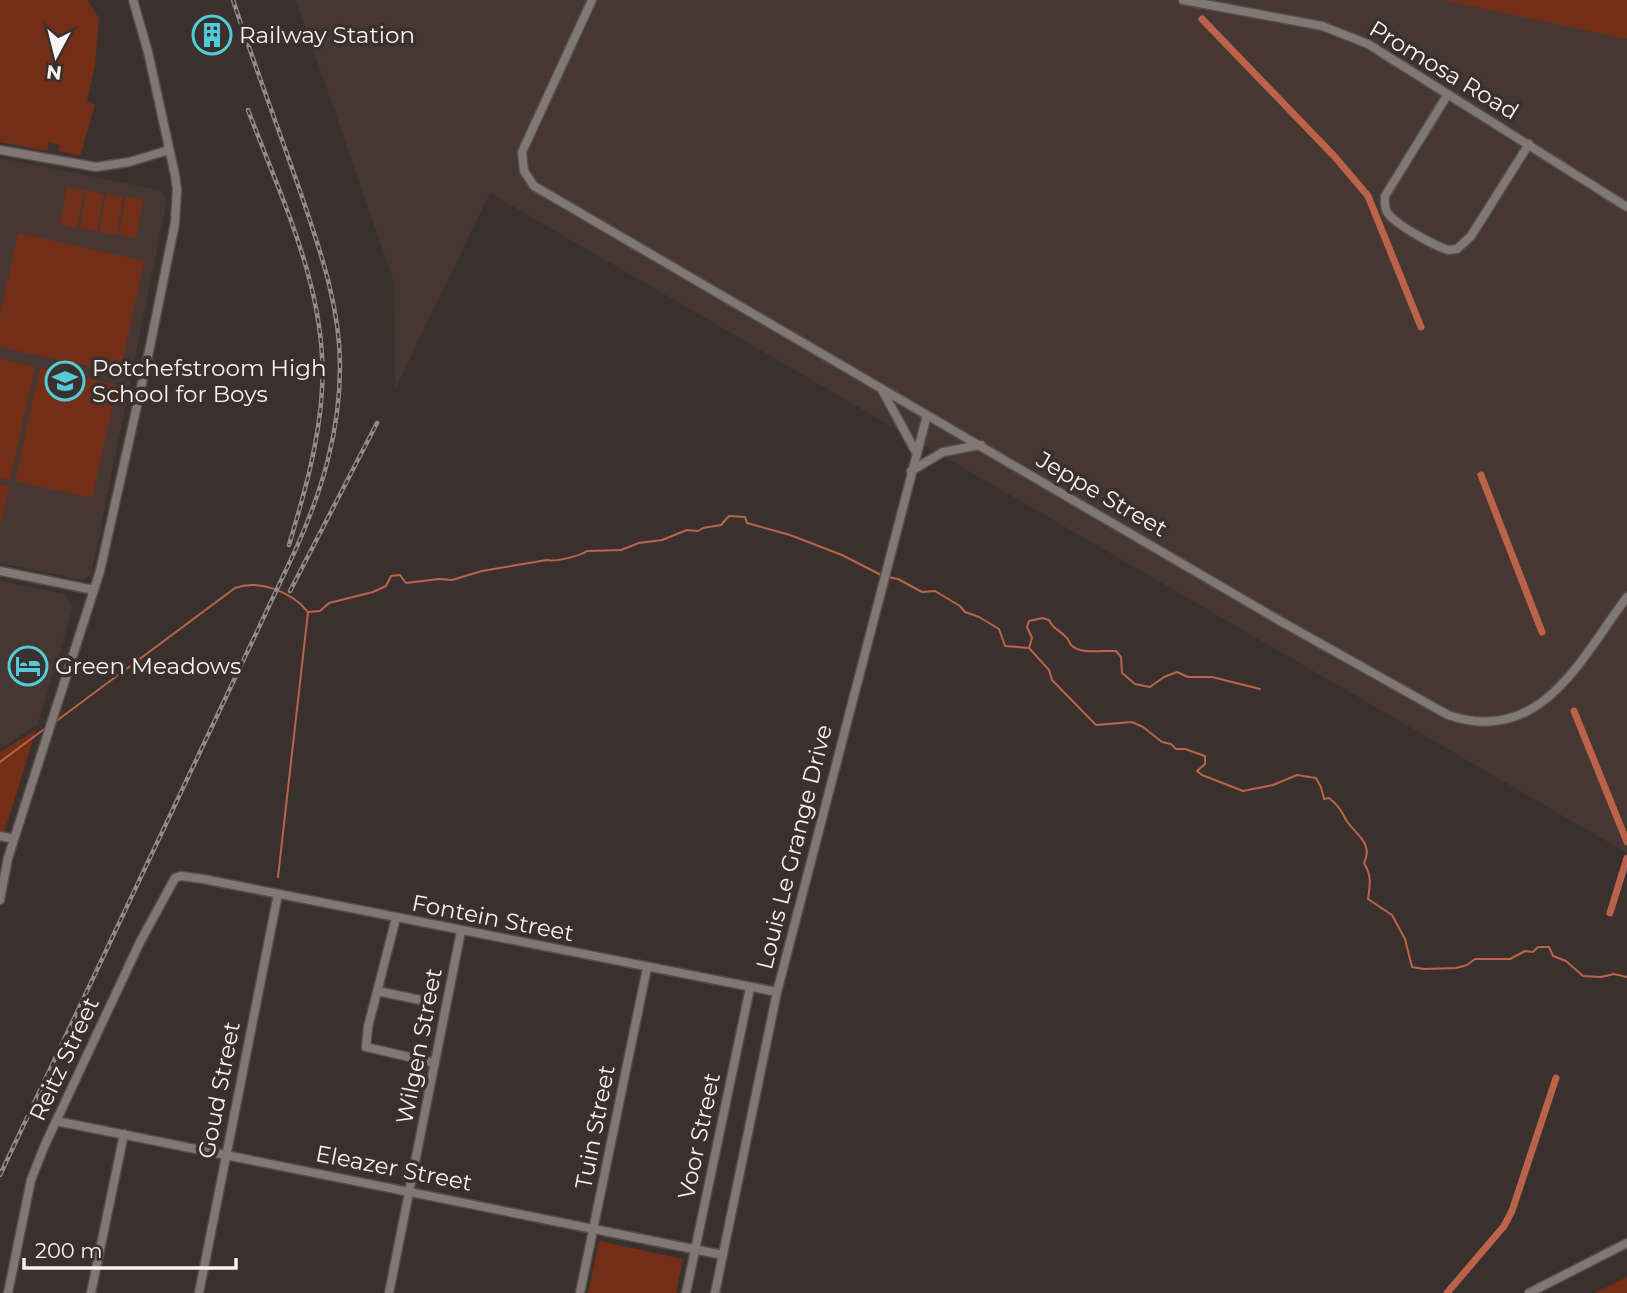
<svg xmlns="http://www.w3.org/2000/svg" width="1627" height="1293" viewBox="0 0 1627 1293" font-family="Montserrat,sans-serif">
<rect width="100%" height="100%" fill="#3a312f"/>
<!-- built -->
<path fill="#473732" d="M296 0H1627V853L490 193 395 389 394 282Z
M0 158 160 190 167 200 91 575 83 580 0 563Z
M0 581 65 594 73 608 38 724 0 749Z"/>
<!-- green -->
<path fill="#732e18" d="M0 0H87L99 18 95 64 87 102 95 105 80 156 58 151 60 145 49 142 47 151 0 142Z
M1443 0H1627V39Z
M67 187 84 190 77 228 60 225Z
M86 190 104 194 97 231 80 228Z
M106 194 123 197 117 235 99 232Z
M126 197 143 200 136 238 119 235Z
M18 233 144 261 120 373 0 347V315Z
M0 359 35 367 10 480 0 477Z
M40 368 117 385 92 498 15 481Z
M0 485 9 486 0 527Z
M36 730 4 833 0 832V752Z
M599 1241 683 1259 676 1293H588Z
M1627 1277V1293H1595Z"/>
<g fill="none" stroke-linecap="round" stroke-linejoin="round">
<!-- stream -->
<path stroke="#bb6348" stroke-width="2" d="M888 577 898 579 922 592 935 591 960 606 965 612 979 617 999 629 1005 646 1029 648 1032 638 1027 627 1029 621 1043 618 1049 620C1053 629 1058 629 1065 636 1068 638 1069 642 1071 645 1081 655 1103 650 1116 651L1121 657 1122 673 1135 684 1150 687 1164 677 1177 672 1188 677H1212L1260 689
M308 612 320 611 329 603 373 592 386 586 391 576 400 575 406 583 439 579 452 580 482 571 547 560C556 562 580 556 587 551L621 550 639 543 662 540 687 530 698 531 703 528 721 525 729 516 745 517 747 523 790 535 842 555 883 576
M1030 649 1049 670 1052 680 1096 725 1132 722 1143 727 1162 742 1171 744 1176 749H1185L1205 756V764L1197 771 1202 775 1243 791 1273 785 1297 775 1316 778 1321 787 1324 799 1329 798C1338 805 1341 810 1346 820 1355 834 1374 843 1364 863 1372 876 1370 885 1368 899L1392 915 1405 939 1412 967 1424 969 1456 968 1467 965 1475 959H1510L1525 951 1533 952 1538 947H1549L1553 956 1566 961 1583 976 1601 977 1614 974 1627 977
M55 722 235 588C259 579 292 592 308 612L278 877
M0 762 47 727"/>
<!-- canal -->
<path stroke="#bb6348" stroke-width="7" d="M1202 19 1335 157 1368 196 1421 327
M1481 475 1542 632
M1574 711 1627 842
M1610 913 1627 858
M1447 1293 1504 1226 1512 1211 1556 1078"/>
<defs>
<path id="minor" d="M592 0 522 152 524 171 534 186 1282 622 1448 715C1541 747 1581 658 1627 597
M1183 0 1322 26 1368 44 1627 207
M1448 94 1385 196C1385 202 1384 207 1387 212 1394 224 1435 246 1448 250L1457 249 1471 236 1529 144
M0 150 96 167 129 162 169 150
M882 390 916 452
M911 471 943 452 981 445
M0 571 94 590
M0 836 14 839
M0 900 8 858 100 571 147 361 175 223 177 189 175 175 148 52 133 0
M396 918 368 1027 366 1047 435 1063
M377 991 430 1002
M56 1121 723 1255
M8 1293 31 1180 44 1147 140 942 175 878 181 876 203 879 777 992
M91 1293 124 1134
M199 1293 278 894
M389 1293 461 931
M580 1293 647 968
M686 1293 750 988
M715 1293 777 992 927 415
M1529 1293 1627 1243"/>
</defs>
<!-- minor casing -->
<use href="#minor" stroke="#554d4b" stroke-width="11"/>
<!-- minor -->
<use href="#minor" stroke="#817774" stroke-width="8"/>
<defs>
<path id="rail" d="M248 110C282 200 328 292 322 390 319 443 304 495 289 545
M290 591 377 423
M0 1175 295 551C322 491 340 432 340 366 340 305 319 247 300 191 278 127 254 64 233 0"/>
</defs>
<!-- rail casing -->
<use href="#rail" stroke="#928b89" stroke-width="4.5"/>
<!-- rail -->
<use href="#rail" stroke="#3a312f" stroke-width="2" stroke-dasharray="5" stroke-linecap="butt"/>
</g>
<!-- icons -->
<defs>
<symbol id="building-ring" viewBox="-11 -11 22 22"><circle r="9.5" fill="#3a312f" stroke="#52cbd7" stroke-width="1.5"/><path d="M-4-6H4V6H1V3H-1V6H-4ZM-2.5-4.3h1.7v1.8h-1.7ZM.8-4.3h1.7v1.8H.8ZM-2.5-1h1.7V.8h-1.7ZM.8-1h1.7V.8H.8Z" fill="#52cbd7"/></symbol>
<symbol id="school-ring" viewBox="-11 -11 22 22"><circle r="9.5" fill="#3a312f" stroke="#52cbd7" stroke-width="1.5"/><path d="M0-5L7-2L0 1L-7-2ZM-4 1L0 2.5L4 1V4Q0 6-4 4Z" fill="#52cbd7"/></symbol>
<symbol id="hotel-ring" viewBox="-11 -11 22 22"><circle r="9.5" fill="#3a312f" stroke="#52cbd7" stroke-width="1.5"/><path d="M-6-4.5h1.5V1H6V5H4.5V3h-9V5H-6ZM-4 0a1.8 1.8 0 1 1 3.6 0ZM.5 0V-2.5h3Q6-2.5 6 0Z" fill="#52cbd7"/></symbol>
</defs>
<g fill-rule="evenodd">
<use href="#building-ring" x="190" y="13" width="44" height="44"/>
<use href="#school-ring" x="43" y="359" width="44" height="44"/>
<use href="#hotel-ring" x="6" y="644" width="44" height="44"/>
</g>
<g text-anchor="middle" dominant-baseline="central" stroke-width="7" stroke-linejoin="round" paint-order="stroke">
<!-- poi labels -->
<g font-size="23" fill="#f8f2f0" stroke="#3a312f" text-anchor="start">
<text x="239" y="35">Railway Station</text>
<text x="92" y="368">Potchefstroom High<tspan x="92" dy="26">School for Boys</tspan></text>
<text x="55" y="666">Green Meadows</text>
</g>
<!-- street labels -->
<g font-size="23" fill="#f8f2f0" stroke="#3a312f">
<text transform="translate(1444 70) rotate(31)">Promosa Road</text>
<text transform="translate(1102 494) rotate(30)">Jeppe Street</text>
<text transform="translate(794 847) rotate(-76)">Louis Le Grange Drive</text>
<text transform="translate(493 918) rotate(11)">Fontein Street</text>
<text transform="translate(419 1046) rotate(-79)">Wilgen Street</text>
<text transform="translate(64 1059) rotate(-65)">Reitz Street</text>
<text transform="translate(219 1090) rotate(-79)">Goud Street</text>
<text transform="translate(595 1127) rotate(-79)">Tuin Street</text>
<text transform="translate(699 1136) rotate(-78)">Voor Street</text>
<text transform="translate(394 1168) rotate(11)">Eleazer Street</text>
</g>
</g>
<!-- north arrow -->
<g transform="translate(56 56) rotate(187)" stroke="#3a312f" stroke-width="5" paint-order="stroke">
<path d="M0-5L12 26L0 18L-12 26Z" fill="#f8f2f0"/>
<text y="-10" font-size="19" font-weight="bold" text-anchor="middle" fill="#f8f2f0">N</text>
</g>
<!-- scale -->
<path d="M24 1258v10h212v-10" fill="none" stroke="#f8f2f0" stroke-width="3.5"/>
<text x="35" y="1258" font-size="21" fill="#f8f2f0" stroke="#3a312f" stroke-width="5" paint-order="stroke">200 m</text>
</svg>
